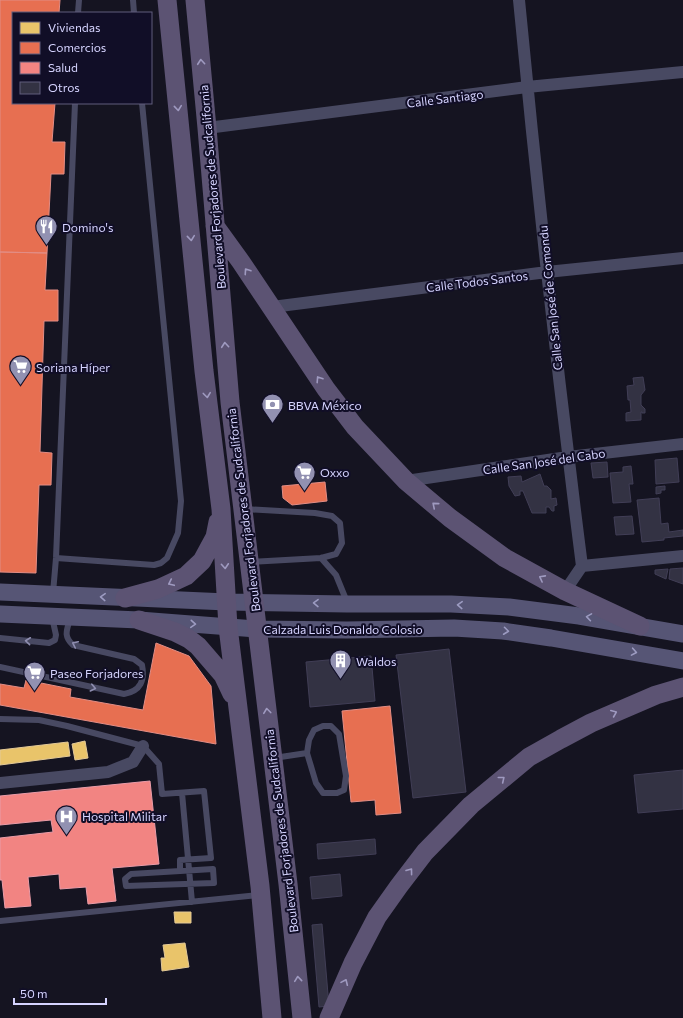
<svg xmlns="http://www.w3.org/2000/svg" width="683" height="1018" viewBox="0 0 683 1018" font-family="Commissioner,sans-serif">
<rect width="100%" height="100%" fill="#151421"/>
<!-- homes -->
<path fill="#e9c46a" stroke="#e3c997" d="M85 741 88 758 75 760 72 744Z
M68 742 70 756 0 765V750Z
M174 912H191V923H175Z
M185 943 189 967 162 971 161 958H165L163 945Z"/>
<!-- shops -->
<path fill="#e76f51" stroke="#e28d85" d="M0 0H60L59 13H13V103H55L52 142H65L64 174H51L47 253 0 252Z
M0 252 47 253 45 290H58V321H44L40 452 52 453 51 485H39L36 573 0 572Z
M325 482 327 501 292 505 283 498 282 486Z
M156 643 189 656 211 686 216 744 0 705V684L24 688 26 680 71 689 70 697 143 710Z
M390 706 401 813 376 815 375 800 351 802 342 711Z"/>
<!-- health -->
<path fill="#f28482" stroke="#ea9ca8" d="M150 781 159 864 112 868 116 901 88 904 86 887 60 889 59 874 28 877 31 906 5 908 2 880H0V838L53 832 51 820 0 825V796Z"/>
<!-- building -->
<path fill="#333243" stroke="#413e56" d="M643 377 645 390 641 395V405L645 409V413H642V412H641V420L626 421V413L631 412 630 400H628L627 386 634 385 633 378Z
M677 458 679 482 656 484 655 460Z
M607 462 608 477 593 478 591 463Z
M631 466 633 484H629L631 502 613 503 610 473 623 472V467Z
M540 474 544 486H547L551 490V499L556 498 557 505 554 506V511H552L549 507H546V513H532L523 491H520V495L515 496 509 486 508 477 521 476 522 482Z
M665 486V490H661V493L656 494V487Z
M659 498 661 524 668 523 669 532 683 530V536L664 538V540L642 542 637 500Z
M632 516 634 534 616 535 614 517Z
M683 568V584L669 579 670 569Z
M668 569 666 579 655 574V570Z
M449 649 466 792 413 798 396 655Z
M371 656 375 701 310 707 306 662Z
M683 770V809L638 813 634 775Z
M375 839 376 854 318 859 317 844Z
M340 874 342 896 312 899 310 877Z
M322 924 329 1006 319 1007 312 925Z"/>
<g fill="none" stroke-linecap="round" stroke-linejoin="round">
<!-- lane -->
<path stroke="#484962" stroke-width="6" d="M133 0 134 13
M78 13 79 0
M244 509 315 513 332 516 340 523 342 543 336 554 321 558 250 562
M56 558 154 565 161 563 167 558 178 533 181 501 142 103
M321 558 336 575 347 602
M53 593 56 558 75 103
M0 638 49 643 55 640 56 635 52 617
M0 667 124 694C141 691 145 680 142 665L134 659 73 645C63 636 67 630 70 619
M0 719 39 720 67 726 143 746 159 764 162 794 204 791 211 858 180 860V871
M323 726H331L339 734 346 776 344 790 337 793H323L316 783 307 753 309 740 314 730Z
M274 758 307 753
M182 793 192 902
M213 869 214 883 126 886 125 879 131 874Z
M0 921 259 895"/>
<!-- street -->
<path stroke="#484962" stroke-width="12" d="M519 0C537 189 558 378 582 566L565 591
M207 128 527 87 683 72
M272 307 547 272 683 258
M406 481 568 457 683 444
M582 566 683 556
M0 783 108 772 133 762 143 746"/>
<!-- secondary -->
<path stroke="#565575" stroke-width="17" d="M0 592 227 602 347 604H451L509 607 579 616 683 634
M0 614 139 620 257 629 347 630 454 628 503 631 551 638 683 661"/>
<!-- primary -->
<path stroke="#5c5373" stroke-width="19" d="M167 0 204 371 221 509 228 627 260 886 272 1018
M195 0 207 128 230 402 288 884 302 1018
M215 226 241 262 326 389 355 427 406 481 450 518 505 558 565 591 640 626
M125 598 158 589 186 576 202 561 215 537 218 522
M139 620 175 632 189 639 198 646 223 675 232 694
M329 1018 353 963 377 917 399 886 425 852 471 805 529 757 561 739 591 723 656 695 683 687"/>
</g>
<!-- one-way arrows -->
<defs><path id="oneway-chevron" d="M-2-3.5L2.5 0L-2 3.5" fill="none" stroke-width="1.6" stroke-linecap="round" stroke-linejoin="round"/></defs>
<g stroke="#9f9ac0">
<use href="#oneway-chevron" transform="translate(201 62) rotate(-95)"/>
<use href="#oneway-chevron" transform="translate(178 108) rotate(84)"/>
<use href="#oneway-chevron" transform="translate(191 238) rotate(84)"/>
<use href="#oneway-chevron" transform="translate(247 271) rotate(-124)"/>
<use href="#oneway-chevron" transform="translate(225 345) rotate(-95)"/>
<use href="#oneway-chevron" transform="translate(319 379) rotate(-123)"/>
<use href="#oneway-chevron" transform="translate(207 395) rotate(83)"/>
<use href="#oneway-chevron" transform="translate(435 505) rotate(-140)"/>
<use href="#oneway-chevron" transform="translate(225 566) rotate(86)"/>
<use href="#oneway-chevron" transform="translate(542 578) rotate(-152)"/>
<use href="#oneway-chevron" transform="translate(171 583) rotate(155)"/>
<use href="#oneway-chevron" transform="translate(267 711) rotate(-97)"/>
<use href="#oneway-chevron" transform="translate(614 713) rotate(-23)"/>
<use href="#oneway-chevron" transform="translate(502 779) rotate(-39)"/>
<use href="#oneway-chevron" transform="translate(410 871) rotate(-53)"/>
<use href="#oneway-chevron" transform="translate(298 979) rotate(-96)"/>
<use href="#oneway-chevron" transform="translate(345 982) rotate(-66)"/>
</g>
<g stroke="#9c9bc1">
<use href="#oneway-chevron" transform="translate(103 597) rotate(-177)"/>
<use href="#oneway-chevron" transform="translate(316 603) rotate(-179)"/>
<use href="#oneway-chevron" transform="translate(460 605) rotate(-177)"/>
<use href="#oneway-chevron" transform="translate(589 617) rotate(-171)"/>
<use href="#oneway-chevron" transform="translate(193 624) rotate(4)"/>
<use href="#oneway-chevron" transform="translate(506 631) rotate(7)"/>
<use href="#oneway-chevron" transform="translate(634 652) rotate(10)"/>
</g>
<g stroke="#8f8eb0">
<use href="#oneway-chevron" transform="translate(28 641) rotate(-174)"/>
<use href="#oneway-chevron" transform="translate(75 644) rotate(-154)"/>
<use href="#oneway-chevron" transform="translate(93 688) rotate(13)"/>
</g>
<!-- icons -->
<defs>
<symbol id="restaurant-pin" viewBox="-11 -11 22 30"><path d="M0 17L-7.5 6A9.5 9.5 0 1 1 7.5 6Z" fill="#9291b1" stroke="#110e27"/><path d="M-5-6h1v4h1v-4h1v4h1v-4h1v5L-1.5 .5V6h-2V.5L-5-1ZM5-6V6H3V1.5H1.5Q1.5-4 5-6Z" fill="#fff"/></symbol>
<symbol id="supermarket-pin" viewBox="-11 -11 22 30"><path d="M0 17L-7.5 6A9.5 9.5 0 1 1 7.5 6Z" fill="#9291b1" stroke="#110e27"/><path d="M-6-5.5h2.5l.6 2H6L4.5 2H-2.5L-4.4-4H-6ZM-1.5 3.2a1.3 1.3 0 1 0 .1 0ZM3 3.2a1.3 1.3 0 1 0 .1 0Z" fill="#fff"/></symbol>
<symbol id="bank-pin" viewBox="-11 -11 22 30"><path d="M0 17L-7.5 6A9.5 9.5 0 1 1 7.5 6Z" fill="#9291b1" stroke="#110e27"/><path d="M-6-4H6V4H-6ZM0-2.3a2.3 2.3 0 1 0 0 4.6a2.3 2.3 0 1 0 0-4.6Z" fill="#fff"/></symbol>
<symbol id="building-pin" viewBox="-11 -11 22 30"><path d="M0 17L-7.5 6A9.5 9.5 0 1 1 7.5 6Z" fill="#9291b1" stroke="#110e27"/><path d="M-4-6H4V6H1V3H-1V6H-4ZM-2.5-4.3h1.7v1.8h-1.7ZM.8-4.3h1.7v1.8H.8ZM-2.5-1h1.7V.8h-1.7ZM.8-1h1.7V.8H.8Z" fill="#fff"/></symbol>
<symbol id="hospital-pin" viewBox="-11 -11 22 30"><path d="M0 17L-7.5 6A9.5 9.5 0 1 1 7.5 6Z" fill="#9291b1" stroke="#110e27"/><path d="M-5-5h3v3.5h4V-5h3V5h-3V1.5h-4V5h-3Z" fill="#fff"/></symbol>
</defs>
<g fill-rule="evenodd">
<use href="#restaurant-pin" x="34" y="214" width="25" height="34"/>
<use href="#supermarket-pin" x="8" y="354" width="25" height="34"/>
<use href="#bank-pin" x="260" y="392" width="25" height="34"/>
<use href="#supermarket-pin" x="292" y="460" width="25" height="34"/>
<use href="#building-pin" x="328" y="648" width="25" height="34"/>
<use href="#supermarket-pin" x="22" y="660" width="25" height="34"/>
<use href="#hospital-pin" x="54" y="804" width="25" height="34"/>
</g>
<g text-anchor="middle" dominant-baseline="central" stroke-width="4" stroke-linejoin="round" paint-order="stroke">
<!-- street labels -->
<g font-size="12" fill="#d6d4ff" stroke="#110e27">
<text transform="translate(445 98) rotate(-7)">Calle Santiago</text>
<text transform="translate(212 187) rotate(-95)">Boulevard Forjadores de Sudcalifornia</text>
<text transform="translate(477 281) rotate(-7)">Calle Todos Santos</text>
<text transform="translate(550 298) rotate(-96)">Calle San José de Comondu</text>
<text transform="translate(544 461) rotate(-8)">Calle San José del Cabo</text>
<text transform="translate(243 510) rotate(-97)">Boulevard Forjadores de Sudcalifornia</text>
<text x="343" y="629">Calzada Luis Donaldo Colosio</text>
<text transform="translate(281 831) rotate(-97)">Boulevard Forjadores de Sudcalifornia</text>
</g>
<!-- poi labels -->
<g font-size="12" fill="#d6d4ff" stroke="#110e27" text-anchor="start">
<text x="62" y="227">Domino's</text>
<text x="36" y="367">Soriana Híper</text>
<text x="288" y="405">BBVA México</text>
<text x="320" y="472">Oxxo</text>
<text x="356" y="661">Waldos</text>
<text x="50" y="673">Paseo Forjadores</text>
<text x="82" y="816">Hospital Militar</text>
</g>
</g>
<!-- legend -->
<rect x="12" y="12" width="140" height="92" fill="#110e27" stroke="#605d7d"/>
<rect x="20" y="22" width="20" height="12" fill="#e9c46a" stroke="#605d7d"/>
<text x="48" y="32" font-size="12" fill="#d6d4ff">Viviendas</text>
<rect x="20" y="42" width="20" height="12" fill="#e76f51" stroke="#605d7d"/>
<text x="48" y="52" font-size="12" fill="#d6d4ff">Comercios</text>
<rect x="20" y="62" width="20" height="12" fill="#f28482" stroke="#605d7d"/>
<text x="48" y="72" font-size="12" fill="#d6d4ff">Salud</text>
<rect x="20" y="82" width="20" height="12" fill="#333243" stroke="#605d7d"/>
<text x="48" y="92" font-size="12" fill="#d6d4ff">Otros</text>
<!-- scale -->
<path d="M14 998v6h92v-6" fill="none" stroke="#d6d4ff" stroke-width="2"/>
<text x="20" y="998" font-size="12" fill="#d6d4ff" stroke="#110e27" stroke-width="3" paint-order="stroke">50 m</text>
</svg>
